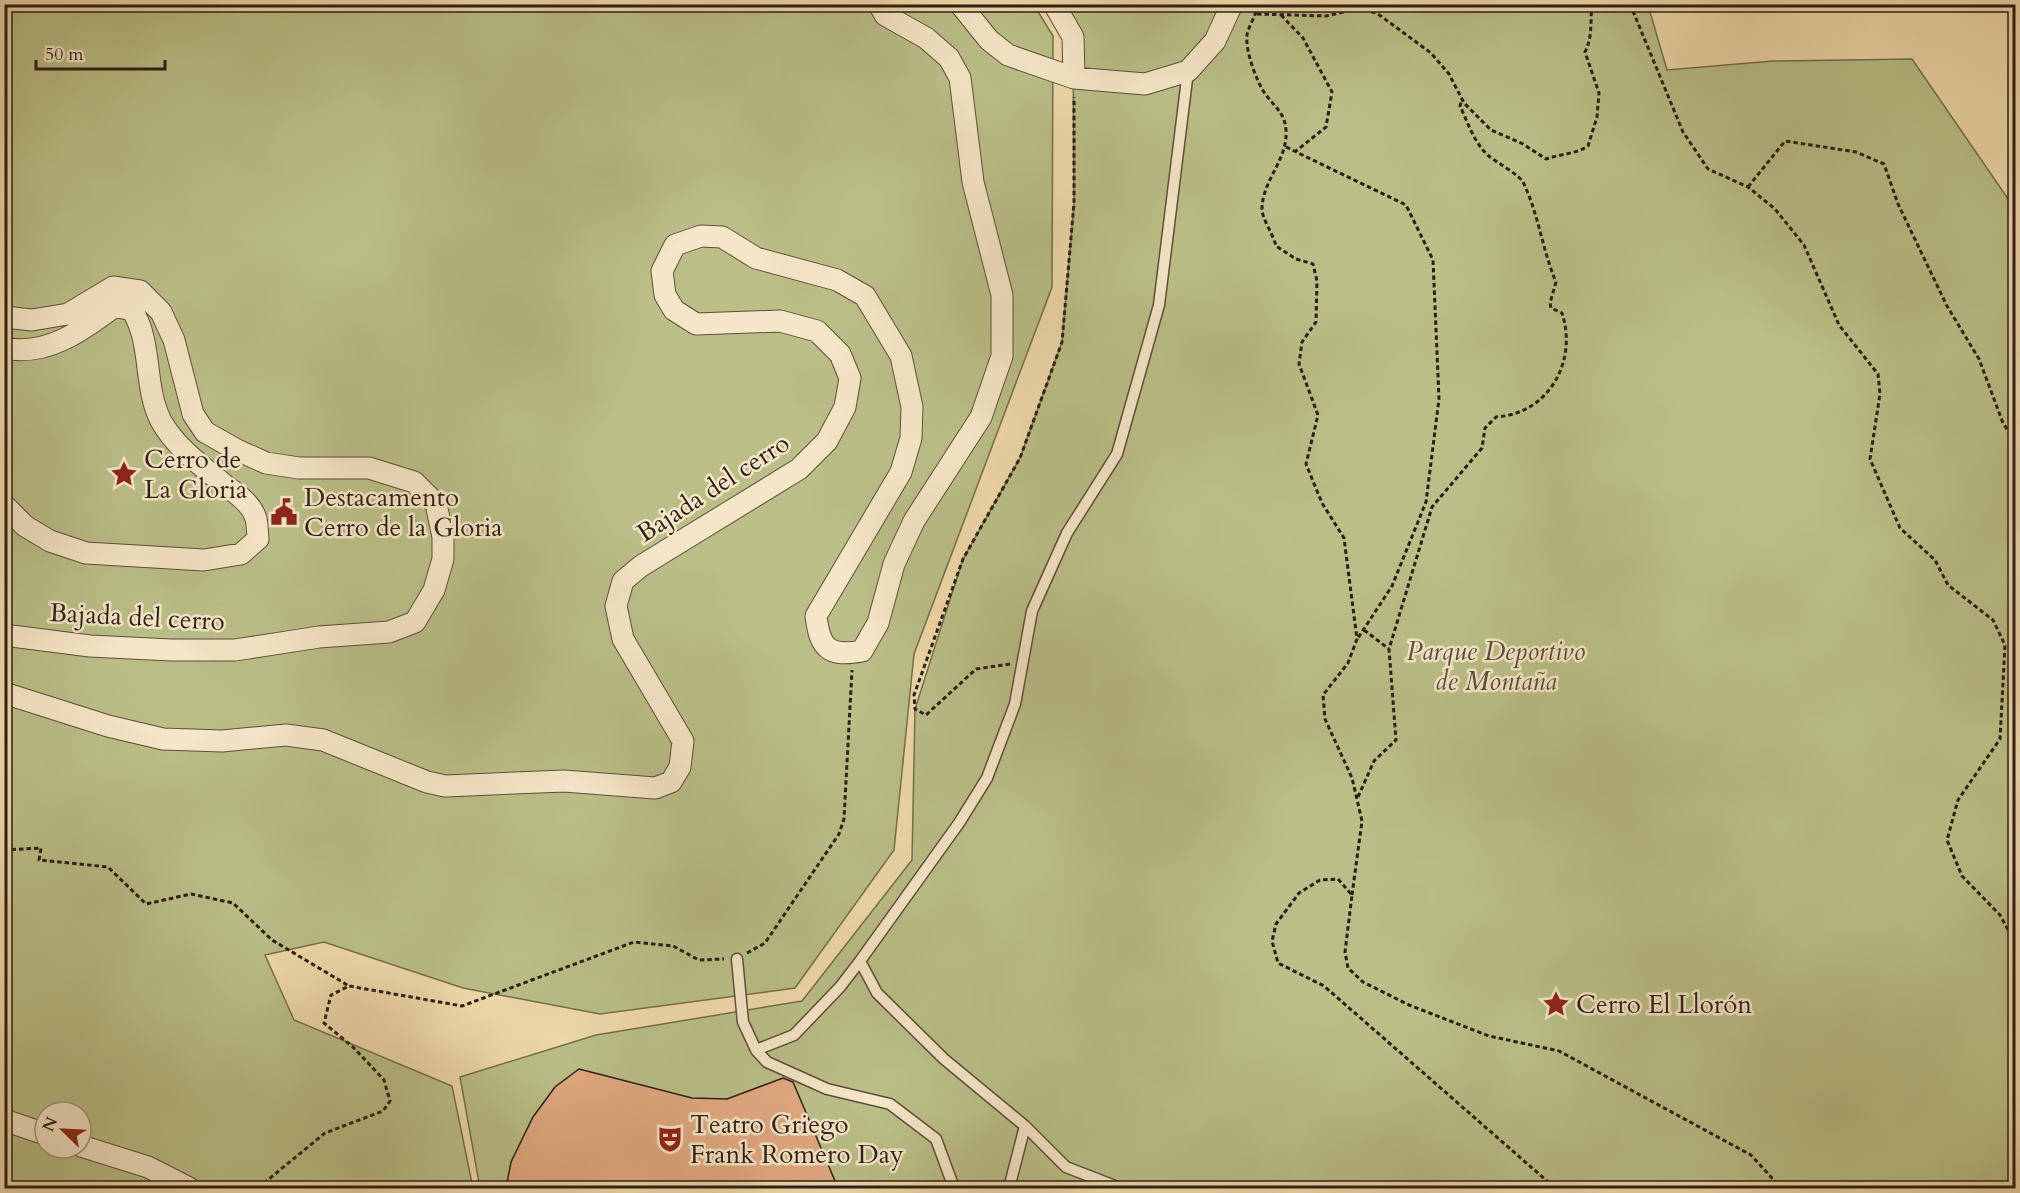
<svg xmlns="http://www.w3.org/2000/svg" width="2020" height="1193" viewBox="0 0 2020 1193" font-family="Cardo,serif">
<rect width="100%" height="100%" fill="#efd9a9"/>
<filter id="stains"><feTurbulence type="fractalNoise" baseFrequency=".00333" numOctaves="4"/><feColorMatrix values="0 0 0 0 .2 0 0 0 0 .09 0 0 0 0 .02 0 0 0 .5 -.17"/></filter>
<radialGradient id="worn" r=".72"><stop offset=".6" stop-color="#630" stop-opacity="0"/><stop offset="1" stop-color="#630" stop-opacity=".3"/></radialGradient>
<!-- green -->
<path fill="#babf87" stroke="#746e50" stroke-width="1.5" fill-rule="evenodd" d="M5 5H1034L1053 36 1052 287 914 654 894 850 795 988 600 1014 463 988 324 942 265 955 294 1020 452 1086 473 1188H5ZM45 1112H81V1148H45Z
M1054 5H1648L1667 70 1773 61 1912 59 2015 209V1188H480L460 1077 596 1035 802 1001 912 860 915 709 963 559 1020 458 1062 342 1074 203 1073 37Z"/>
<!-- building -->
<path fill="#e1a981" stroke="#2d1e19" stroke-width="1.5" d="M579 1069 692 1098 727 1099 783 1078 793 1082 838 1188H506L511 1162 533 1117 555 1087Z"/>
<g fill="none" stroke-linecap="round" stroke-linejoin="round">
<defs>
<path id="lane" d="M737 959 743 1022 756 1050 767 1062 827 1089 890 1104 936 1139 954 1188
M756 1050 794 1035 840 987 860 961
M1009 1188 1025 1126
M1120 1188 1066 1167 1025 1126 944 1059 877 993 860 961 959 823 987 778 1015 704 1032 611 1067 533 1117 454 1159 305 1188 71"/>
<path id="street" d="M960 4 989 40 1008 55 1074 78 1145 84 1188 71 1215 41 1232 4
M1054 4 1073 37 1074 78
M4 317 32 320 68 314 113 287 140 291 161 312 174 340 193 414 205 432 237 450 266 463 299 468H369L414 482 436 504 443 537V559L434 590 415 622 389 632 319 637 235 650H171L90 646 4 635
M4 348C47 357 83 330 115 306L132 310
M4 505 25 526 50 541 86 553 204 560 241 554 258 539C257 532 258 522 255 516 250 503 237 494 226 486 203 467 176 448 161 421 143 386 153 343 132 310
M4 693 108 726 163 739 222 741 286 735 323 740 427 782 445 786 564 781 655 788 671 782 680 767 683 741 623 639 616 606 623 581 641 566 799 469 827 441 845 407 850 378 840 354 817 331 780 321 696 324 674 310 665 295 662 271 675 245 701 236 722 237 756 258 837 280 865 296 901 356 912 407 911 438 901 472 816 616C820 649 829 657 862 651L878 623 894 564 914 521 981 417 1002 356V295L973 182 960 78 949 58 926 38 885 15 879 4
M4 1120 45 1134
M81 1146 148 1167 189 1188"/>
</defs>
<!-- lane casing -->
<use href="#lane" stroke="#5e4d3d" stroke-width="13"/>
<!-- street casing -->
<use href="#street" stroke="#5e4d3d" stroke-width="23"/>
<!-- path -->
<path stroke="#2d1e19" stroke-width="3" stroke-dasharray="4.5 3" stroke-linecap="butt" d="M1257 4C1257 16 1249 24 1247 35 1245 51 1257 83 1266 95 1276 108 1285 114 1286 130 1288 160 1263 179 1262 208 1261 217 1273 234 1276 246L1296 259 1313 264 1317 281 1316 322 1302 342 1299 364 1318 415 1306 464 1322 503 1344 538 1357 639 1348 663 1323 695 1325 719 1352 778 1362 821 1352 895
M1350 4 1378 14 1431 53 1449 74 1464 103 1491 130 1523 144 1546 159C1560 154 1576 154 1588 146L1597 117 1599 93 1585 52C1593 36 1590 22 1592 4
M1630 4 1683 132 1708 169 1748 187 1775 209 1804 245 1839 325 1878 374 1880 394 1870 459 1900 528 1935 560 1948 585 1993 620 2005 645 2000 739 1958 800 1947 840 1962 876 2000 915 2016 945
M1257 14 1326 16 1344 12 1349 4
M1281 15 1303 38 1332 92 1326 127 1296 151
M1286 147 1406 205 1433 260 1439 399 1426 502 1392 586 1358 638
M1748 187 1785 141 1856 152 1884 164 1898 204 1947 306 1979 359 2003 423 2016 443
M1364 630 1389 649
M1010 664 976 669 926 715 915 709 914 695 963 559 1020 458 1062 342 1074 203V97
M1358 797 1374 761 1396 740 1389 649 1432 507 1482 448 1485 428 1496 417C1548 414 1578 362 1562 313L1551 308 1550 303 1556 282C1542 249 1539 215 1523 182 1519 175 1498 163 1490 157 1475 145 1468 123 1460 106L1462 99
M4 850 41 848 39 860 108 867 146 904 191 894 233 903 272 940 349 986
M747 953 765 943 839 834 844 819 852 670
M258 1188 325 1133 383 1111 390 1101 384 1080 353 1047 324 1023 331 995 349 986 462 1006 634 942 673 946 699 960 724 959
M1555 1188 1324 986 1278 963 1272 941 1276 924 1299 893 1320 880 1338 879 1352 895 1345 952 1348 968 1363 982 1409 1005 1489 1036 1559 1051 1751 1155 1781 1188"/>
<!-- lane -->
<use href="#lane" stroke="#f5e6c7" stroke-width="10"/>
<!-- street -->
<use href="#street" stroke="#f5e6c7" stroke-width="21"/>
</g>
<!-- icons -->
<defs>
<symbol id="sight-bare" viewBox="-9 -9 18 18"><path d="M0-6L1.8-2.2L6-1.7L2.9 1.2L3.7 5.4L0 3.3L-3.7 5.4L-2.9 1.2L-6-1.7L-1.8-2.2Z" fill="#8f2418" stroke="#f5e6c7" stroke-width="2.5" paint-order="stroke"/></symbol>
<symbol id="civic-bare" viewBox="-9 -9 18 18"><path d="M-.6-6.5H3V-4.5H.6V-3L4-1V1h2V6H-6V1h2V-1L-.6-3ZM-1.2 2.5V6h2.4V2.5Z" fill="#8f2418" stroke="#f5e6c7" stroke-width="2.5" paint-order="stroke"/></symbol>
<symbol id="theatre-bare" viewBox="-9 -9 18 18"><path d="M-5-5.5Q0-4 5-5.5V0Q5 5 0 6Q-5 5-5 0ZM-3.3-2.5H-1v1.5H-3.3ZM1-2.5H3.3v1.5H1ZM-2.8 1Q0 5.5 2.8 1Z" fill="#8f2418" stroke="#f5e6c7" stroke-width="2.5" paint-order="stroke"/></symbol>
</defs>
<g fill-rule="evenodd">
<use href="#sight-bare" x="105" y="455" width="38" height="38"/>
<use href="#civic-bare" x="265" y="493" width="38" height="38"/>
<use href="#sight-bare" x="1537" y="985" width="38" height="38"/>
<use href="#theatre-bare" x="651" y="1120" width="38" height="38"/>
</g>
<g text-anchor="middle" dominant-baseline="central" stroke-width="5" stroke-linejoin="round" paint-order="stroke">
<!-- poi labels -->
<g font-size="26" fill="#2d1e19" stroke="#f5e6c7" text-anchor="start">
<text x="144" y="459">Cerro de<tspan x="144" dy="30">La Gloria</tspan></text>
<text x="304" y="497">Destacamento<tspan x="304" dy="30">Cerro de la Gloria</tspan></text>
<text x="1576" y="1004">Cerro El Llorón</text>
<text x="690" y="1124">Teatro Griego<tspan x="690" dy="30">Frank Romero Day</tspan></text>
</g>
<!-- street labels -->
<g font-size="26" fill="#2d1e19" stroke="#f5e6c7">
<text transform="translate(713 488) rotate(-33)">Bajada del cerro</text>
<text transform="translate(137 617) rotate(3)">Bajada del cerro</text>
</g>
<!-- park labels -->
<g font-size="26" font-style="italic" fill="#574e3a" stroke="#f5e6c7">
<text x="1496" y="651">Parque Deportivo<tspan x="1496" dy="30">de Montaña</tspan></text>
</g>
</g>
<!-- margin -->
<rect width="2020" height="1193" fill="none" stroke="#efd9a9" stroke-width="24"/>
<rect x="6" y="6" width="2008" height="1181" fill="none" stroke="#2d1e19" stroke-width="3"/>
<rect x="12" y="12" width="1996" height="1169" fill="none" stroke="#2d1e19" stroke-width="1.5"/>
<!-- north arrow -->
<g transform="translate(63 1130) rotate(294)"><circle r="28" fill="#f5e6c7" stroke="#a59681" stroke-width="1.5"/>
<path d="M0-4.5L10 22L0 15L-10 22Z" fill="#8f2418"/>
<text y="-9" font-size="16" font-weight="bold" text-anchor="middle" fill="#2d1e19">N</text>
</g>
<!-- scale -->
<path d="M36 60v9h129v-9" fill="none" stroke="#2d1e19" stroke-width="3"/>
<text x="45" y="60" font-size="18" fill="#2d1e19" stroke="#f5e6c7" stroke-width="4.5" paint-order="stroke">50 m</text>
<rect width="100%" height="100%" filter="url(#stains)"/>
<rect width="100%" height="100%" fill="url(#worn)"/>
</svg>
